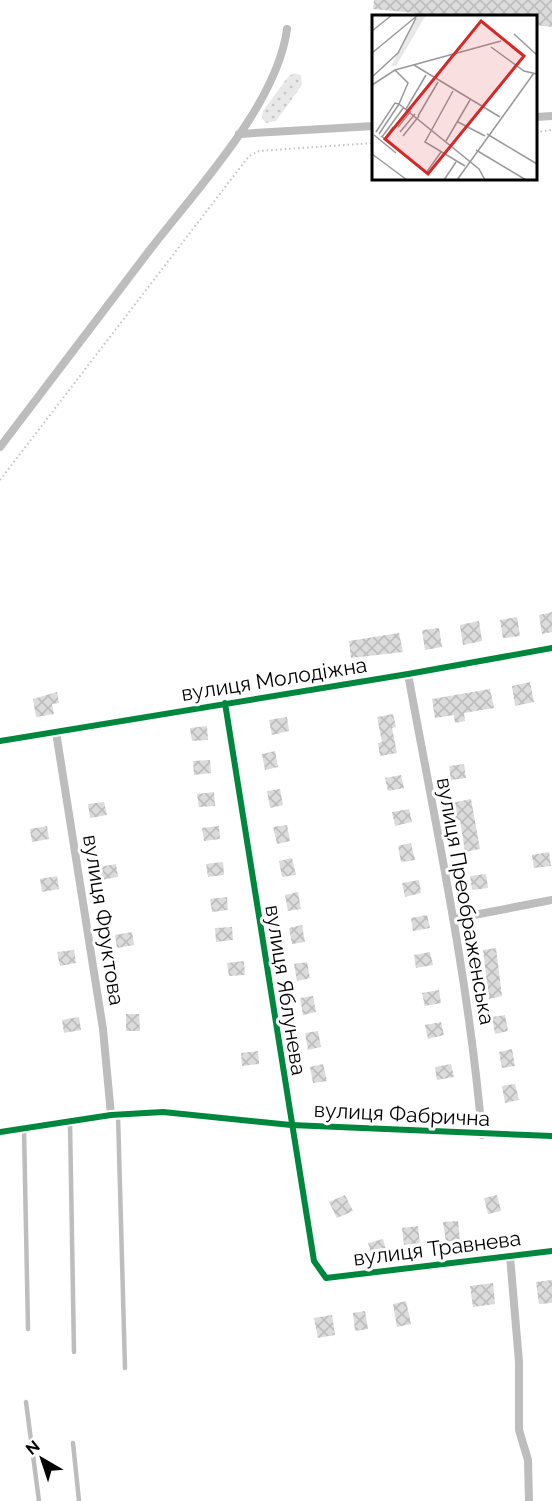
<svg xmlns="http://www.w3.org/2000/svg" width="552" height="1501" viewBox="0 0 552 1501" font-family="Raleway,sans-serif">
<defs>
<pattern id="grass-dots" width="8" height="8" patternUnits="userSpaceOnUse" patternTransform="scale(1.5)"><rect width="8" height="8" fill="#e8e8e8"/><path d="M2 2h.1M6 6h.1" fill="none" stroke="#c5c5c5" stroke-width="1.8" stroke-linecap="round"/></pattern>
<pattern id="building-cross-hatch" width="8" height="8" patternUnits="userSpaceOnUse" patternTransform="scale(1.5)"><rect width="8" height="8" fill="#dbdbdb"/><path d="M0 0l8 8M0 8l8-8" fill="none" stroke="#bababa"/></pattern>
</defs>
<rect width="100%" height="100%" fill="#fff"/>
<!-- grass -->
<path fill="url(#grass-dots)" d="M294 73 301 75 302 85 276 121 266 123 262 118 263 111 288 77Z"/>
<!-- building -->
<path fill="url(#building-cross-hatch)" d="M374 0H552V27L536 25V16H413L414 13 373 9Z
M552 612V632L542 634 539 615Z
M517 617 520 636 503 638 500 620Z
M479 621 482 641 463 645 460 625Z
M439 628 442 647 425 650 422 630Z
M399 633 403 652 351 658 349 641Z
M530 682 534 702 515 706 512 686Z
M490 689 494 708 464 713 465 721 455 723 454 715 435 718 432 699Z
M57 692 59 703 52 704 54 714 36 717 33 699Z
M393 714 396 727 392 728 397 753 380 756 378 743 382 742 377 717Z
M287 717 289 731 272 735 269 720Z
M207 726 208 740 192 741 190 728Z
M275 751 278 767 265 770 262 754Z
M210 760 211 773 194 775 193 761Z
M464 764 466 778 451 780 449 766Z
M401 775 404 788 388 791 385 778Z
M280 789 283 805 270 808 267 791Z
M214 792 215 806 199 807 197 794Z
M471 799 480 849 465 852 460 820 456 821 452 803Z
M104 802 107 815 90 818 88 804Z
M409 809 412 822 395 826 392 812Z
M287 825 290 841 277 844 273 827Z
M47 826 49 839 32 842 30 829Z
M219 826 220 839 204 841 202 828Z
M411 843 415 860 401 862 398 846Z
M549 852 551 866 534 868 532 855Z
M292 858 296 875 282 877 279 861Z
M223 862 224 875 208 877 206 864Z
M116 864 118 877 101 880 99 867Z
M486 874 488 888 472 890 470 876Z
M57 876 59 889 42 892 40 879Z
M419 880 421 893 405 897 402 883Z
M298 892 301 909 288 911 285 895Z
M227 897 228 910 212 912 210 899Z
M427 915 430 928 413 931 411 918Z
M302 925 305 942 292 944 289 928Z
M232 927 233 940 216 942 215 928Z
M132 932 134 945 117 948 115 935Z
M496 948 502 996 489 999 483 950Z
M74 950 76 963 60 966 57 952Z
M430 952 433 965 416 968 414 955Z
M244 961 245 975 229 976 227 963Z
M307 962 310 978 297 981 294 964Z
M439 990 441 1003 425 1006 422 993Z
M313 996 316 1012 303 1015 300 998Z
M126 1014H139L140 1031H126Z
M505 1015 508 1031 495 1034 492 1017Z
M79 1017 81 1030 64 1033 62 1020Z
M441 1022 444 1035 428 1039 425 1025Z
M318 1031 321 1047 308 1050 305 1033Z
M512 1049 515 1066 502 1068 499 1052Z
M258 1051 259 1064 242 1066 241 1053Z
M323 1064 327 1081 313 1083 310 1067Z
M451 1064 454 1077 437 1080 435 1067Z
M515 1084 519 1100 505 1103 502 1086Z
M345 1195 353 1211 337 1218 329 1202Z
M497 1195 501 1211 488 1214 484 1198Z
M458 1221 460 1240 446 1242 443 1222Z
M418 1226 420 1243 404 1245 402 1228Z
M383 1239 388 1257 374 1261 368 1243Z
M552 1280V1303L539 1304 536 1282Z
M493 1283 495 1304 473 1307 470 1286Z
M406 1301 411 1324 397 1327 393 1304Z
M365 1311 368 1329 355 1331 353 1313Z
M332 1315 335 1335 318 1338 314 1318Z"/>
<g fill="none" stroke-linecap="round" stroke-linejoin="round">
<!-- path -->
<path stroke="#c2c2c2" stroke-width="2" stroke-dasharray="1.5 3" stroke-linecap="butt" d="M536 132 552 130
M0 480 249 156 259 151 374 143"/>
<!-- lane -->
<path stroke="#bdbdbd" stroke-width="4.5" d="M118 1115 125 1368
M70 1122 74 1352
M24 1129 28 1329
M26 1402 39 1501
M73 1443 79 1501"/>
<!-- street -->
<path stroke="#bdbdbd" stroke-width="8" d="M536 117 552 116
M239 134 374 126
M0 447C50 382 99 316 149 251 195 191 277 105 287 29
M408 674C436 827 469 980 482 1135
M225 703 314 1261 326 1278 552 1251
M56 732 103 1029 111 1115
M0 741 408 674 552 648
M453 919 552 900
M0 1132 111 1115 163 1112 291 1125 552 1136
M510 1256 519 1362V1430L528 1460 529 1501"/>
<defs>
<path id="cycleway" d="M225 703 314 1261 326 1278 552 1251
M0 741 408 674 552 648
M0 1132 111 1115 163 1112 291 1125 552 1136"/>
</defs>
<!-- cycleway casing -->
<use href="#cycleway" stroke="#fff" stroke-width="10"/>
<!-- cycleway -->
<use href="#cycleway" stroke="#00873e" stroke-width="6"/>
</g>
<g text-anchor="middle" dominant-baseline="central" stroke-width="6" stroke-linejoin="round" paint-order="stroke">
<!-- street labels -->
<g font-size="21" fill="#000" stroke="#fff">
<text transform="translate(274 679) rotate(-9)">вулиця Молодіжна</text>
<text transform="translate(466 901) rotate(80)">вулиця Преображенська</text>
<text transform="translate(104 920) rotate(81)">вулиця Фруктова</text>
<text transform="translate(286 990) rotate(81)">вулиця Яблунева</text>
<text transform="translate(402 1114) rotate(3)">вулиця Фабрична</text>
<text transform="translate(437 1248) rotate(-7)">вулиця Травнева</text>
</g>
</g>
<!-- overview -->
<g transform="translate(372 15)">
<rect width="165" height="165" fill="#fff"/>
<path d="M46 0H54L24 51H19Z" fill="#e8e8e8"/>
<path fill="none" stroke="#999" stroke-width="1.5" d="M0 16 20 0M142 19 165 40M119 32 152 56 165 59M0 38 46 0M42 50 128 102M23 55 36 68 27 89 107 154 113 165M0 62 26 38 44 3M0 70 23 55 129 26M81 76 53 127 93 151M34 94 54 60M46 101 66 67M86 107 113 121M26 112 39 96M4 117 23 88 27 89M28 117 43 99M7 119 27 89M115 119 165 149M2 120 24 138M9 121 13 124 21 112M31 121 47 101M10 122 32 92M74 126 98 85M104 135 154 165M0 139 35 165M54 158 69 137M72 165 84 147M85 165 162 58"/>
<path fill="#d62828" fill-opacity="0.15" stroke="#d62828" stroke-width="3" d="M109 6 152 41 56 159 13 124Z"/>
<rect width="165" height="165" fill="none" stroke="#000" stroke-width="3"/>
</g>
<!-- north arrow -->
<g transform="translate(42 1459) rotate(321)" stroke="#ffffff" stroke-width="4.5" paint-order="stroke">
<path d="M0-4.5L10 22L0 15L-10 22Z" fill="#000000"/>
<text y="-9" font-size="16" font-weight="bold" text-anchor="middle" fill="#000000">N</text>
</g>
</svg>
